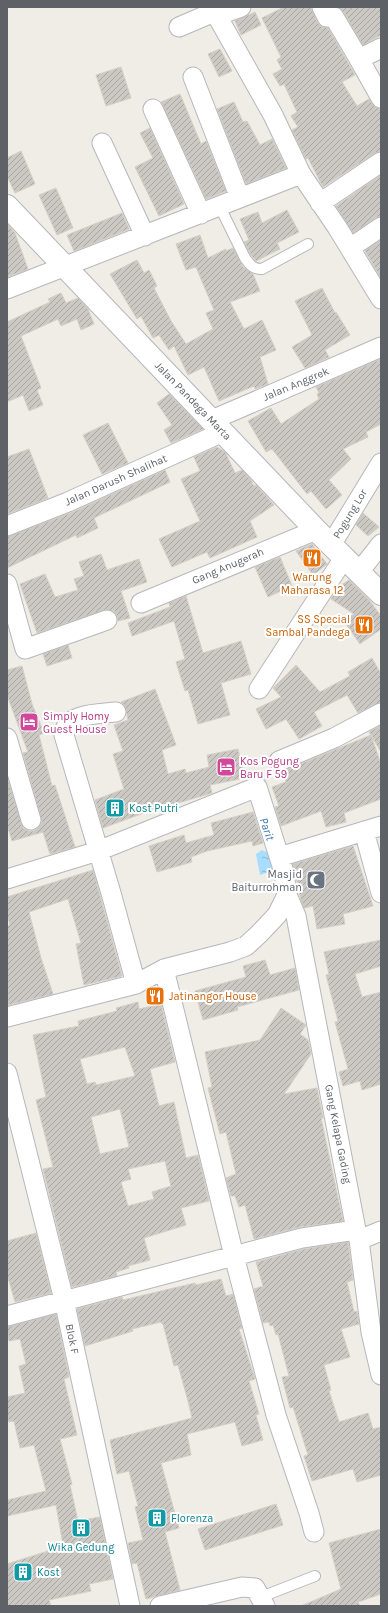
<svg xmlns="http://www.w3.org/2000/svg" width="388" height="1613" viewBox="0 0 388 1613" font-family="Karla,sans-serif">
<defs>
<pattern id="water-ripples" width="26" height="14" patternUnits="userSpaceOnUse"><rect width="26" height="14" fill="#a7ddff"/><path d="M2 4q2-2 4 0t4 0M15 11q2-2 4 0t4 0" fill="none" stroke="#8bb7d2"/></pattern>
<pattern id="building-hatch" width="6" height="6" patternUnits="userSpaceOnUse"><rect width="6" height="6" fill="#ccc8c3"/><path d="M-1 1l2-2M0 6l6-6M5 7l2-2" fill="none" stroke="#a9a6a2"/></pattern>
</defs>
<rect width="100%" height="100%" fill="#f0ede6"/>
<!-- water -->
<path fill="url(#water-ripples)" d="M262 850 276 857 278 869 260 875 256 854Z"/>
<!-- building -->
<path fill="url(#building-hatch)" stroke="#d5cfc4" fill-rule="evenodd" d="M284 7H311L317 22 322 27 328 28 355 75 342 82 357 106 369 99 375 107 381 109V151L375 153 323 187 308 158 306 159 292 130 298 127 291 116 297 112 284 84 280 86 273 74 282 69 277 60 281 57 262 18Z
M338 7H381V35L363 45 343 11Z
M255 12 261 25 241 35 235 21Z
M220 49 232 71 219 77 208 54Z
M121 67 131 98 106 106 96 75Z
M180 94 201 144 206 141 226 191 206 199 161 102Z
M234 102 243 122 247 121 260 145 272 139 286 168 246 184 217 109Z
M150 128 184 204 159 216 135 167 153 158 140 133Z
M21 151 35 184 15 193 7 176V158Z
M381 175V216L375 218 353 233 336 206Z
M56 188 73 228 57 235 39 195Z
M287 210 299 232 277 243 280 249 256 261 251 255 244 242 249 240 240 219 258 212 262 223Z
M122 213 129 229 74 251 67 235Z
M7 224 15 233 28 269 7 277Z
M200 235 208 258 226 249V251L233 248 243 267 253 274 260 291 230 302 244 329 262 320 276 350 260 357 268 384 255 389 254 386 219 401 204 367 188 375 174 346 169 350 159 335 153 338 141 316 137 319 110 274 137 260 144 273 149 270 157 286 154 288 171 321 186 344 213 329 206 313 214 310 196 267 186 270 176 244Z
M381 240V278L365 251Z
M322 288 335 313 336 312 350 335 325 350 329 357 305 368 292 347 312 335 295 301Z
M61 293 66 303 78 298 88 309 94 324 81 330 77 319 61 326 58 319 21 336 41 388 37 390 43 405 29 411 23 395 7 402V322L50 302 48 299Z
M381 359V424L366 432 368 437 343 449 351 459 329 480 342 495 326 509 311 491 307 494 272 449 266 452 248 421 271 408 281 424 319 399 317 394 319 393 316 387Z
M169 394 203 429 171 443 164 430 172 425 157 403Z
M108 423 128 463 102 474 83 435Z
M217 447 225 452 235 473 242 470 251 480 254 486 256 485 274 505 250 521 257 537 210 558 207 552 172 567 159 539 200 521 181 479 200 471 194 457Z
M29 449 48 498 7 514V457Z
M165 470 170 482 94 518 98 528 77 538 76 535 7 568V537L73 512Z
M363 513 379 527 368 536 356 525Z
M312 544 327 564 313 575 296 551Z
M101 554 107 570 139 559 147 582 121 591 130 618 118 621 117 616 114 611 104 610 37 633 20 584 45 574 55 597 78 590 74 579 84 576 79 562Z
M280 557 292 586 268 597 255 567Z
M349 580 369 600 381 616V629L360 644 344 621 354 614 331 599 338 587Z
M186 596 203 653 241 641 251 674 221 683 230 715 198 724 188 690 185 691 176 662 185 659 174 621 132 636 128 623 170 607 169 603Z
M68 645 72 658 47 666 43 654Z
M372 658 381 674V702L358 713 347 695 314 712 322 726 299 739 286 719 266 729 256 709 281 697 273 688 296 665 320 692 350 676 348 672Z
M22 666 32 704 44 733 39 735 52 786 55 785 75 847 50 854 43 832 12 841 7 825V777L23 828 28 831H34L39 827 42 822 23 753 28 752 7 695V670Z
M155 689 176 745 162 750 168 774 185 769 186 773 209 767 207 755 238 749 245 778 210 785 212 793 141 814 103 828 95 800 124 789 113 754 123 751 114 725 128 720 125 706 121 702Z
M381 725V752L371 735 381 764V799L344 813 346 822 326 827 321 811 281 826 275 807 279 806 272 787 286 782 283 771 371 735 369 732Z
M253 812 263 843 253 846 252 841 207 851 191 857 192 862 157 872 149 846 184 835 186 843 214 835 211 823Z
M353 846 373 906 343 914 345 924 317 929 313 906 304 908 301 900 293 864Z
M93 870 122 976 84 985 76 944 81 943 68 899 29 912 41 958 53 994 8 1005 7 926 10 925 7 914V897Z
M381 940V966L355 974 362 997 381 992V1084L362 1090 360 1081 343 1086 339 1072 348 1069 335 1022 338 1021 326 975 329 974 324 952Z
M265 960 270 975 295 968 299 990 237 1007 238 1010 203 1020 195 991 246 977 243 966Z
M138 1002 139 1009 161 1004 175 1062 150 1069 159 1106 174 1102 186 1158 198 1155 209 1201 181 1208 186 1225 144 1238 150 1260 128 1266 129 1268 116 1272 117 1276 72 1287 43 1169 53 1167 36 1100 46 1097 33 1035 79 1026 78 1021 117 1011 116 1008ZM125 1047 135 1076 96 1085 95 1082 87 1084 80 1059ZM120 1109 129 1147 100 1154 91 1117ZM165 1161 171 1186 152 1192 154 1199 128 1206 121 1182 131 1179 128 1169Z
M281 1008 306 1025 300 1034 308 1040 311 1054 284 1094 317 1088 323 1118H321L343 1221 300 1227 254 1239 245 1205 239 1207 235 1196H231L226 1178 236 1174 226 1132 220 1134 208 1088 212 1087 205 1052 260 1040Z
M36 1233 51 1293 15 1302 7 1274V1241Z
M348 1242 353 1280 347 1282 354 1312 357 1311 359 1324 341 1329 350 1357 324 1365 331 1390 329 1391 339 1422 368 1413 373 1429 381 1427V1475L357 1482 353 1469 312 1481 304 1456 308 1455 293 1407 290 1408 282 1377 289 1376 278 1334 276 1335 273 1325 270 1326 269 1322 263 1323 254 1289 263 1286 256 1262 304 1249Z
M221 1279 226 1296 233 1294 242 1328 239 1329 255 1379 249 1381 259 1414 256 1415 263 1440 242 1446 235 1422 187 1434 191 1455 161 1463 179 1528 165 1532 180 1590 146 1599 137 1563 132 1564 128 1543 143 1540 135 1507 138 1506 129 1471 117 1474 110 1440 192 1418 188 1401 178 1365 174 1366 163 1324H162L161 1322 132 1329 133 1331 85 1346 77 1309 122 1297 123 1300 195 1283 196 1285Z
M56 1314 69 1377 64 1379 77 1435 60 1439 72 1484 70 1485 78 1521 100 1517 113 1579 89 1584 91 1591 49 1600 51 1606H7V1564L48 1551V1549L63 1545 56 1505 7 1516V1500L46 1491 34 1445 20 1448 14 1421 9 1422 7 1415V1397L25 1393 19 1366 26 1364 20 1339 9 1341 7 1327Z
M276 1504 283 1525 205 1550 198 1529Z
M381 1529V1594L358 1602 360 1606H301L341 1589 329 1543Z"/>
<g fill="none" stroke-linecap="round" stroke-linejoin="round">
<defs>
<path id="lane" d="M219 205 245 258C250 265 253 269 262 269L308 244
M261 1597 315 1576"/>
<path id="street" d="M212 7 273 115 301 174 337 227 381 299
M322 7 327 17H334L359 59
M216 16 241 7
M179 27 214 12
M381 48 359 59 381 98
M193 77 240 198
M153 109 201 214
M102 143 145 236
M320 203 381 162
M350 248 381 227
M7 289 301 174
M212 420 381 347
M7 526 68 502 223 432
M331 545 381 463
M359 572 381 544
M7 584 25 649 107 620
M141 603 316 530
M259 689 344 558
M116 712C99 714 65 713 64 735L111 893 136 984
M7 738 31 820
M279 761 334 738 381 713
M364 831 381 893
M279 857 381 826
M7 879 98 851 257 787 284 872 287 895 277 915 259 934 246 946 230 952 164 969 136 984 7 1017
M287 895 296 916 356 1230 359 1240 371 1332 381 1375
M164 969 234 1256 276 1415 309 1513 314 1532
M7 1073 64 1300 130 1606
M359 1240 381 1231
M7 1316 302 1238 356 1230
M160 1606 242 1587 255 1588 265 1606"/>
<path id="secondary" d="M7 206 316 530 381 594"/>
</defs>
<!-- lane casing -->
<use href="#lane" stroke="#b4b7bb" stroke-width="12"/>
<!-- street casing -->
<use href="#street" stroke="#b4b7bb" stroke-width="21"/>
<!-- secondary casing -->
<use href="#secondary" stroke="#b3b6bb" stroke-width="24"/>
<!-- lane -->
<use href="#lane" stroke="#fff" stroke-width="10"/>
<!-- street -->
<use href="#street" stroke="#fff" stroke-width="19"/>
<!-- secondary -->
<use href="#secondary" stroke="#fff" stroke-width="22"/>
</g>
<!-- icons -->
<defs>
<symbol id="restaurant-square" viewBox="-11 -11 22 22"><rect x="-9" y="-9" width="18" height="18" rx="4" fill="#e8710a" stroke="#fff"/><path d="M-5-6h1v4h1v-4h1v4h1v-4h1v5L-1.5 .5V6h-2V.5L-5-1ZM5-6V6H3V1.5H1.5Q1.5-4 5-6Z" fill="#fff"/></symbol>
<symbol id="hotel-square" viewBox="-11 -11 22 22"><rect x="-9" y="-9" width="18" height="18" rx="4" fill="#d1479c" stroke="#fff"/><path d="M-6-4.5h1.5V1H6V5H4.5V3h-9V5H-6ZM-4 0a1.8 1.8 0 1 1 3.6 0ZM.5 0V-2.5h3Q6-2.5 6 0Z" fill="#fff"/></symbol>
<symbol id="building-square" viewBox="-11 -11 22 22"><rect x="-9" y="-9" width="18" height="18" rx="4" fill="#0f9aa8" stroke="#fff"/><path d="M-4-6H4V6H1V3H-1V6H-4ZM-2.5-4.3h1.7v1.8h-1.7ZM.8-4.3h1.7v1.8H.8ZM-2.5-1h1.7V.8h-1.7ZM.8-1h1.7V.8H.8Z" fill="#fff"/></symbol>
<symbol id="mosque-square" viewBox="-11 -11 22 22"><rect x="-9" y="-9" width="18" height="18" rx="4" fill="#6b7280" stroke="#fff"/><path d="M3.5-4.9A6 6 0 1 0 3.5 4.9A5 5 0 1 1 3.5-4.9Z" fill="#fff"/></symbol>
</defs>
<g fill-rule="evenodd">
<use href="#restaurant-square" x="301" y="547" width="22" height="22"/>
<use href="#restaurant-square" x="353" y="614" width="22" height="22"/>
<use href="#hotel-square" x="18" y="711" width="22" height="22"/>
<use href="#hotel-square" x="215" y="756" width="22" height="22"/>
<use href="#building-square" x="104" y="797" width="22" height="22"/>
<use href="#mosque-square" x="305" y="869" width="22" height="22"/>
<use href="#restaurant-square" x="144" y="985" width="22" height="22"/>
<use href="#building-square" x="146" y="1507" width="22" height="22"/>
<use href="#building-square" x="70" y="1517" width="22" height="22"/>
<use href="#building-square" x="12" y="1561" width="22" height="22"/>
</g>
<g text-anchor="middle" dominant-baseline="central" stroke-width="4" stroke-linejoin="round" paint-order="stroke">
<!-- street labels -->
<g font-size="11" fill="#5e6267" stroke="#fff">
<text transform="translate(296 384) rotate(-23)">Jalan Anggrek</text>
<text transform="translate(193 401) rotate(46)">Jalan Pandega Marta</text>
<text transform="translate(116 480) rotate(-24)">Jalan Darush Shalihat</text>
<text transform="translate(350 514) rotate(-59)">Pogung Lor</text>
<text transform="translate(228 566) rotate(-23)">Gang Anugerah</text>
<text transform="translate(338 1134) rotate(79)">Gang Kelapa Gading</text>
<text transform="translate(72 1339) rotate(78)">Blok F</text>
</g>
<!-- food labels -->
<g font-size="11" fill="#c56008" stroke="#fff">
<text x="312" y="577">Warung<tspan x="312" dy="13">Maharasa 12</tspan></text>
<text x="350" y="619" text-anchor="end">SS Special<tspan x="350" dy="13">Sambal Pandega</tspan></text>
<text x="169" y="996" text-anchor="start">Jatinangor House</text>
</g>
<!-- hotel labels -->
<g font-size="11" fill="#b23c85" stroke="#fff" text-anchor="start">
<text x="43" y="716">Simply Homy<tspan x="43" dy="13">Guest House</tspan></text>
<text x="240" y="761">Kos Pogung<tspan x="240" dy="13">Baru F 59</tspan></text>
</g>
<!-- culture labels -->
<g font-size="11" fill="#0d838f" stroke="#fff" text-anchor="start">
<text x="129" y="808">Kost Putri</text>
<text x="171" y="1518">Florenza</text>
<text x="81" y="1547" text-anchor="middle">Wika Gedung</text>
<text x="37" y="1572">Kost</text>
</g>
<!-- worship labels -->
<g font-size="11" fill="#5b616d" stroke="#fff" text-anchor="end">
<text x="302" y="874">Masjid<tspan x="302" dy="13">Baiturrohman</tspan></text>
</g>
<!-- water labels -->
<g font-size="12" font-style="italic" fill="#3f78ab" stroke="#fff">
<text transform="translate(267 829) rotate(71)">Parit</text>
</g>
</g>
<!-- border -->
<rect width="388" height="1613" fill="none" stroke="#5e6267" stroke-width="16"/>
</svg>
